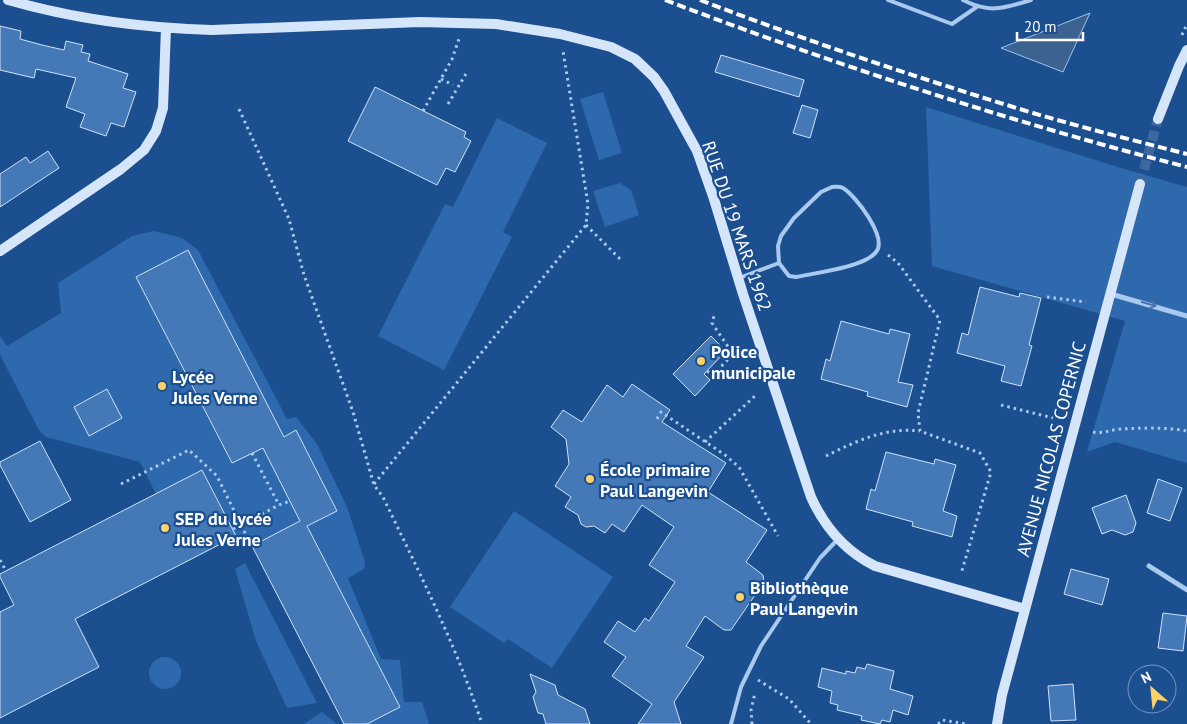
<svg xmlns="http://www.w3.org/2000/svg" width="1187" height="724" viewBox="0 0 1187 724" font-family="'PT Sans',sans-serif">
<rect width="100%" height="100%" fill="#1b4f8f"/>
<!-- green -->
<path fill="#2e69ad" d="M603 92 622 153 599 160 580 99Z
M926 107 1121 168 1187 187V463L1115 442 1087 452 1125 321 932 266Z
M497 118 547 143 503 232 512 237 444 370 378 336 445 204 453 207Z
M620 183 631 190 639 215 605 227 593 191Z
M154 231 182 238 198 250 287 419 296 417 317 444 347 507 365 562 364 569 348 578 381 659 400 660 404 702H422L429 724H367L400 707 307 526 337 511 296 431 284 437 188 250 136 277 231 463 263 447 300 521 252 546 236 536 203 470 156 494 140 462 46 437 39 430 0 355V336L7 346 61 313 58 283 132 236Z
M514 511 613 577 552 668 508 639 504 643 450 607Z
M245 563 317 703 287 708 256 641 235 569Z
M149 673a16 16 0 1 1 32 0a16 16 0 1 1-32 0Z
M322 712 337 724H304Z"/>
<!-- water -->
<path fill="#3c6290" stroke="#9cc4f0" d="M1090 13 1063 72 1001 48Z"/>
<!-- building -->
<path fill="#4478b7" stroke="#cfe3fa" d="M0 26 21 31 20 39 42 45 64 50 66 41 83 45 81 52 90 54 88 61 128 74 123 88 136 92 124 127 111 123 106 136 80 127 85 114 66 107 76 78 36 69 34 78 0 70Z
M721 55 804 80 799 97 715 72Z
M375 87 466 132 464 137 471 141 455 172 446 168 437 185 348 141Z
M802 105 818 110 810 138 793 133Z
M48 151 59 168 0 207V174L26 157 30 163Z
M188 250 284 437 296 430 337 511 307 526 400 707 367 724H344L252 546 300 521 263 448 232 463 136 277Z
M980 287 1019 297 1020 293 1041 298 1029 345 1032 346 1021 386 1001 381 1005 366 957 353 962 333 968 335Z
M841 321 889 334 890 329 910 334 898 382 913 385 907 407 867 396 868 392 821 379 826 359 830 361Z
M711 336 726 351 704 374 710 380 695 396 673 374Z
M632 384 670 410 662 422 726 463 708 492 767 530 746 562 763 575 764 582 731 630H724L705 616 686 646 704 657 674 702 681 724H638L652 704 612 676 626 657 604 642 618 621 635 632 645 618 649 621 675 582 649 565 674 527 642 505 624 532 612 524 605 533 594 526 586 527 581 524 578 515 565 507 571 497 555 486 569 464 566 439 551 427 563 410 582 422 607 385 623 397Z
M107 389 122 418 89 436 74 407Z
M40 441 71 500 30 522 0 465V462Z
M886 452 934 464 935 459 956 465 943 511 957 516 952 537 912 526 913 522 866 509 871 489 875 491Z
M202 470 236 536 75 619 99 667 0 718V612L14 605 0 577V574Z
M1158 479 1182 488 1170 521 1147 513Z
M1126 495 1136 523 1133 532 1125 535 1112 530 1102 534 1092 508Z
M1071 569 1109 579 1102 605 1064 594Z
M1163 613 1187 616 1183 651 1158 648Z
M867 664 894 671 890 689 913 696 908 715 893 710 890 722 882 720 880 724 861 720 862 716 837 710 838 705 830 703 832 691 818 687 822 668 846 674V671L855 673 857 667 865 669Z
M530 674 555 685 558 695 585 709 590 724H546L543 714 538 713 533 697 536 692Z
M1073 684 1076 720 1051 721 1048 686Z"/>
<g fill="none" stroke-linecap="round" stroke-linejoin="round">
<!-- secondary-tunnel -->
<path stroke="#3d69a0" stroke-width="10" stroke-dasharray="10 5" stroke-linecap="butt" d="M1140 184 1158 119"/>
<!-- path -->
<path stroke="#a9c9ee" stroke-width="3" stroke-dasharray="2.5 4" stroke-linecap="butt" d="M1182 35 1187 24
M441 79 453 85
M448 104 467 72
M239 109 289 219 304 275 353 412 374 485 383 497C419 572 456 645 482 724
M423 111 452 59 459 39
M586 225 620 259
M888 255 898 263 940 320 918 413 920 431 980 453 991 472 961 574
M1047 297 1086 302
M707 371 713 375 733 354 712 323 714 316
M1001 405 1053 418
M657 419 661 412 725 455 739 467 778 536
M1093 432C1102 434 1110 430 1120 429 1142 428 1165 427 1187 431
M705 442 756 395
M252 453 279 505
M826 456C856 441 886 427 920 431
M121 484 189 450 217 476 249 541
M374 484 586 225 588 204 563 51
M233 529 279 505 290 501
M0 560 5 569
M758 680 789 699 811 724
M752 724 751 710 755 693
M938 724 942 720 967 724"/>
<!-- lane -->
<path stroke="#a9c9ee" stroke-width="4" d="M888 0 952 24 978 6
M963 0C990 14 1004 8 1031 0
M832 187C836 187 839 186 843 188 856 196 888 238 876 252 865 267 815 273 796 277L789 276 779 263 778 246 781 236 794 218 821 192Z
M739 278 779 263
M731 724 741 687 761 646 820 558 838 539"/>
<!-- street -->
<path stroke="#a9c9ee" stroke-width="5" d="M1111 294 1187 316
M1149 566 1187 590"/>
<!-- secondary -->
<path stroke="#d6e6fa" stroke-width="10" d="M8 0C74 19 143 28 212 30L420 22 496 24 560 34 611 47 635 59 654 77 664 91 697 151 713 196 743 294 811 497C825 528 845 551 875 566L1025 609
M1158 119 1179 66 1187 50
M0 251 121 169 144 150 156 131 163 108 166 28
M997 724 1002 695 1140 184"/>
<!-- rail -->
<path stroke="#fff" stroke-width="4" stroke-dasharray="9 4" stroke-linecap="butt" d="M665 0C836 65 1010 122 1187 167
M700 0C810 42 921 79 1033 113 1084 128 1136 141 1187 154"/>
</g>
<!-- one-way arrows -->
<defs><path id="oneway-shaft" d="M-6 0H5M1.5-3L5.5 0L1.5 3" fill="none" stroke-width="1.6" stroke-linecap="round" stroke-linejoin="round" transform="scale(1.25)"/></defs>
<use stroke="#4674ac" href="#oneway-shaft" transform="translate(1149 304) rotate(16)"/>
<!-- markers -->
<g fill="#ffd166" stroke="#1b4f8f" stroke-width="2">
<circle cx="701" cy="361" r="5"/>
<circle cx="162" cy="386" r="5"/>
<circle cx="590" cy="479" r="5"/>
<circle cx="165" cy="528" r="5"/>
<circle cx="740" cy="597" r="5"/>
</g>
<g text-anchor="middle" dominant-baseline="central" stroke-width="4.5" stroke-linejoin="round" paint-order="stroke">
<!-- street labels -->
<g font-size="18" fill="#fff" stroke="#1b4f8f">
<text transform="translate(737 226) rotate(71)">RUE DU 19 MARS 1962</text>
<text transform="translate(1051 449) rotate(-75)">AVENUE NICOLAS COPERNIC</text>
</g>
<!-- poi labels -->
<g font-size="18" font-weight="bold" fill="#fff" stroke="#1b4f8f" text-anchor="start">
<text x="711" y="351">Police<tspan x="711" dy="21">municipale</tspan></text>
<text x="172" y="376">Lycée<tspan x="172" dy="21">Jules Verne</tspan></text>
<text x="600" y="469">École primaire<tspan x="600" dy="21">Paul Langevin</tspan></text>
<text x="175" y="518">SEP du lycée<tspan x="175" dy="21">Jules Verne</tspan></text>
<text x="750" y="587">Bibliothèque<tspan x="750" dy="21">Paul Langevin</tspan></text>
</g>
</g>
<!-- north arrow -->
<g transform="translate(1152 689) rotate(333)"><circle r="24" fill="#1b4f8f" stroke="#7695bc"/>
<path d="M0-4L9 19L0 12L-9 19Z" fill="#ffd166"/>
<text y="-8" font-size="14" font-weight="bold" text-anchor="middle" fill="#ffffff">N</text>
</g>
<!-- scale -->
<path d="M1017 32v8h66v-8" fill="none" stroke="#ffffff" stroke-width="2.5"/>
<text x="1024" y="32" font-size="15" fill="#ffffff" stroke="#1b4f8f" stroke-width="4" paint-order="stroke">20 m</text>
</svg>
